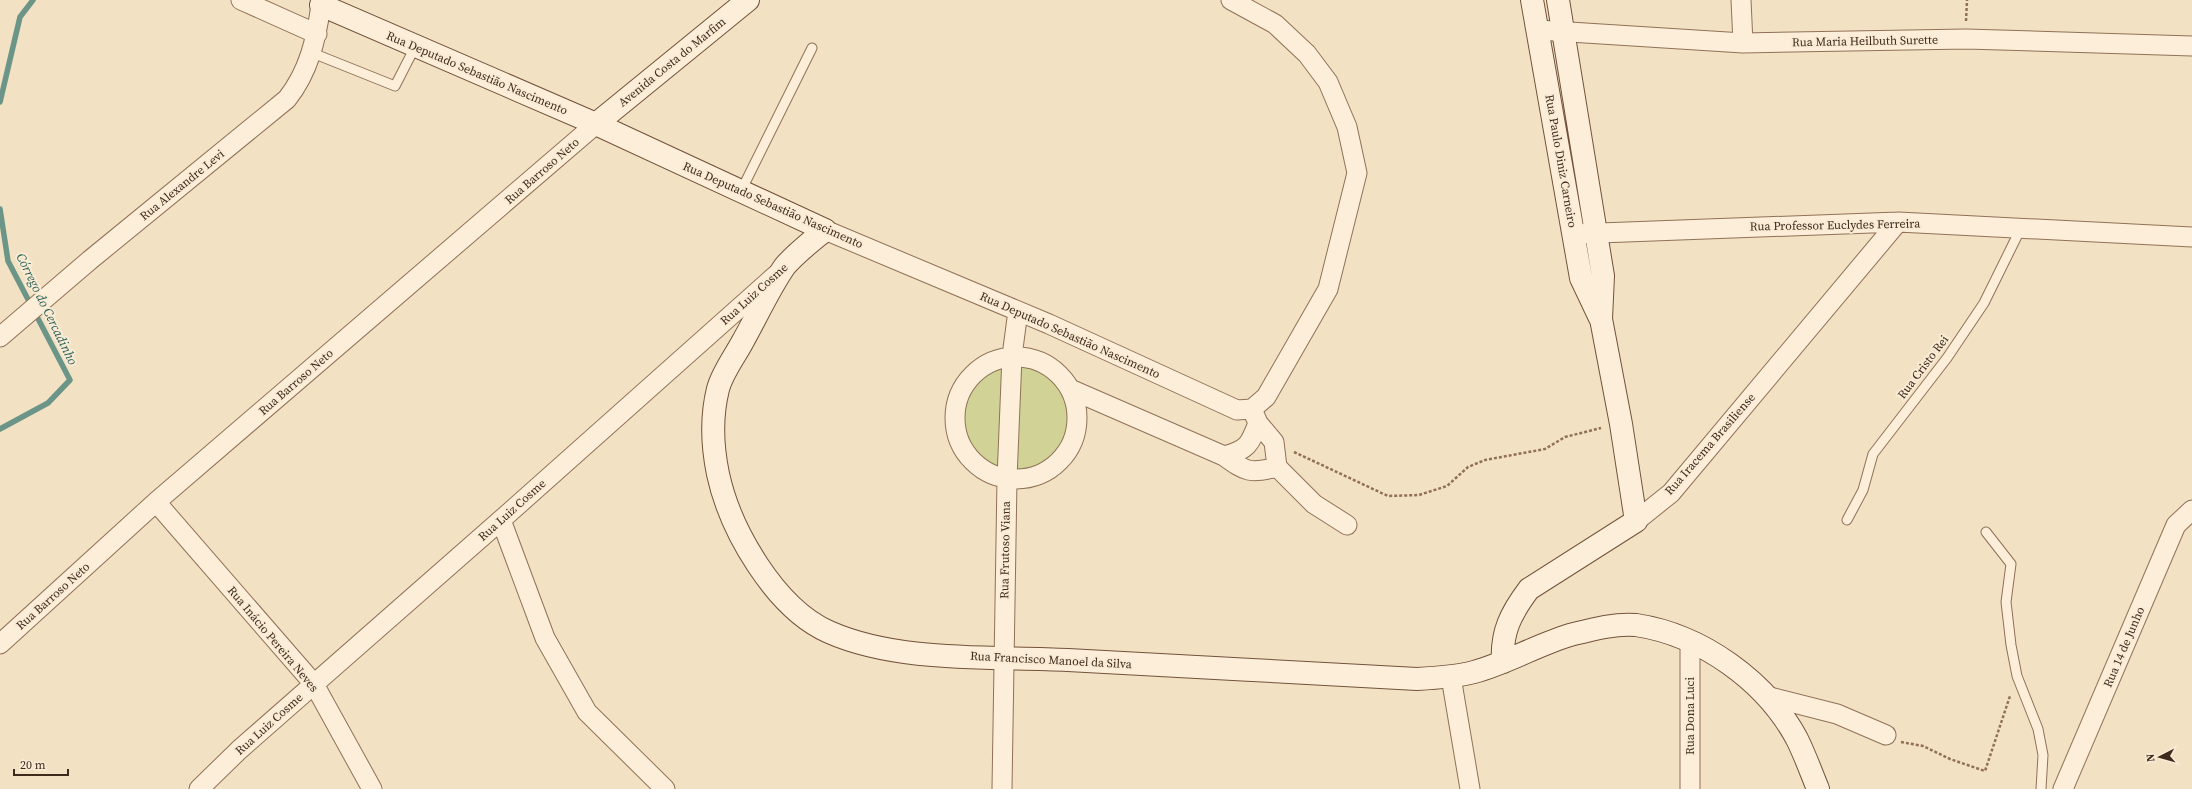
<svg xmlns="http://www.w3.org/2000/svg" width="2192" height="789" viewBox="0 0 2192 789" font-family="'Source Serif 4',serif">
<rect width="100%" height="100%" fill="#f3e1c4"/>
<!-- green -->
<path fill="#d1d396" d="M955 418a61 61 0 1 1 122 0a61 61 0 1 1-122 0Z"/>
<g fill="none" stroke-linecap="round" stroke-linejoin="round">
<!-- stream -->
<path stroke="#6b9587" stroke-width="5.5" d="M0 102 20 17 33 0
M0 209 8 261 70 380 48 403 0 429"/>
<defs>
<path id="lane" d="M310 52 395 86 415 47
M741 191 812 48
M1847 520 1863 490 1873 454 1947 358 1984 303 2021 228
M1986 532 2011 564 2006 602 2011 645 2017 676 2038 729 2043 755 2041 789"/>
<path id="street" d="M241 0 317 34
M1741 0 1743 43
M1538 30 1743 43 1966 39 2192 46
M825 230 1049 324 1237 410 1252 409 1266 397 1328 289 1357 173 1347 127 1328 82 1307 54 1275 24 1231 0
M1573 234 1898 222 2192 237
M0 337 90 260 287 99C309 71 316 40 321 5
M955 418a61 61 0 1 1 122 0a61 61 0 1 1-122 0Z
M1070 389 1224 456C1246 472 1250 474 1277 467L1314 504 1347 525
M1258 423 1274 442 1277 467
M1224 456C1248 450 1250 444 1258 423L1252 409
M156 502 314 684 372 789
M501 520 545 638 587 712 665 789
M1636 521 1671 493 1898 222
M0 644 156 502 596 124
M1451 677 1470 789
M1766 696 1837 714 1886 735
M199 789 239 750 501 520 776 275
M1002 789 1007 479 1012 356 1018 311
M1690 789V643
M2063 789 2176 525 2192 510"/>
<path id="secondary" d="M323 0 321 5 596 124 825 230C812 241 796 253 785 266 770 287 756 318 743 341 735 356 722 373 718 389 711 417 712 445 718 474 730 530 775 608 829 632 899 663 992 656 1068 660 1184 666 1301 673 1417 679 1436 678 1455 677 1474 672 1507 663 1537 645 1570 635 1590 630 1615 623 1636 625 1702 635 1766 681 1797 739 1805 755 1811 772 1818 789
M1532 0 1581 278 1600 318
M596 124 748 0
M1503 662C1501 632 1511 613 1529 589L1636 521 1621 424 1601 319 1603 276 1558 0"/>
</defs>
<!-- lane casing -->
<use href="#lane" stroke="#907158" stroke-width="11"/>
<!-- street casing -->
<use href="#street" stroke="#907158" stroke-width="21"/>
<!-- secondary casing -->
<use href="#secondary" stroke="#72523b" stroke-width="24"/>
<!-- path -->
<path stroke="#907158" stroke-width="2.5" stroke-dasharray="3 2" stroke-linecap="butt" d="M1966 21 1967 0
M1294 452 1388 496 1419 495 1447 486 1468 467 1485 460 1545 449 1565 437 1601 428
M1901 742 1923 746 1950 759 1985 771 2010 696"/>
<!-- lane -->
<use href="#lane" stroke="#fceed8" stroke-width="9"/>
<!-- street -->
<use href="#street" stroke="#fceed8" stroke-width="19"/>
<!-- secondary -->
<use href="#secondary" stroke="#fceed8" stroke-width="22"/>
</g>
<g text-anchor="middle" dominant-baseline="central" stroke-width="4" stroke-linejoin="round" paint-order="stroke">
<!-- street labels -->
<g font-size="12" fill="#3e2a1d" stroke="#f9ebd4">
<text transform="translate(1865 41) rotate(-1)">Rua Maria Heilbuth Surette</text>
<text transform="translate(672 62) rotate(-39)">Avenida Costa do Marfim</text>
<text transform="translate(477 73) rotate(23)">Rua Deputado Sebastião Nascimento</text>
<text transform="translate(1561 161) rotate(80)">Rua Paulo Diniz Carneiro</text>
<text transform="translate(542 171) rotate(-41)">Rua Barroso Neto</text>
<text transform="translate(182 185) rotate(-39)">Rua Alexandre Levi</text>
<text transform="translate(773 205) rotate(24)">Rua Deputado Sebastião Nascimento</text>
<text transform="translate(1835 225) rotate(-1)">Rua Professor Euclydes Ferreira</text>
<text transform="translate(754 294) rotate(-42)">Rua Luiz Cosme</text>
<text transform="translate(1070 335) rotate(24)">Rua Deputado Sebastião Nascimento</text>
<text transform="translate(1923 367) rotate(-53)">Rua Cristo Rei</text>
<text transform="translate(296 382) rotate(-41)">Rua Barroso Neto</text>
<text transform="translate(1710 444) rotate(-49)">Rua Iracema Brasiliense</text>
<text transform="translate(512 510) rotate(-42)">Rua Luiz Cosme</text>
<text transform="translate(1005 550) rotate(-89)">Rua Frutoso Viana</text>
<text transform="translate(53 596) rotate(-42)">Rua Barroso Neto</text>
<text transform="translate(273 639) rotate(50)">Rua Inácio Pereira Neves</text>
<text transform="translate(2124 647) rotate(-67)">Rua 14 de Junho</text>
<text transform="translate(1051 660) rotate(3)">Rua Francisco Manoel da Silva</text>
<text transform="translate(1690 716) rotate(-90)">Rua Dona Luci</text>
<text transform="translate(269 724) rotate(-42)">Rua Luiz Cosme</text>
</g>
<!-- water labels -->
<g font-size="13" font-style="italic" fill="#2b6058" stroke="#f9ebd4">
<text transform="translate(47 309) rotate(64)">Córrego do Cercadinho</text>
</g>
</g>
<!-- north arrow -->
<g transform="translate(2160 757) rotate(264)" stroke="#f9ebd4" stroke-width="3" paint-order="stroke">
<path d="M0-3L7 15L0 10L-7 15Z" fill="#3e2a1d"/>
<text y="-6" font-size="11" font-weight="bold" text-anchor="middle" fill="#3e2a1d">N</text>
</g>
<!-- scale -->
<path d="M14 769v6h54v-6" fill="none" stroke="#3e2a1d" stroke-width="2"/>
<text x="20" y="769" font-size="12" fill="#3e2a1d" stroke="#f9ebd4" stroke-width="3" paint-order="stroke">20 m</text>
</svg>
